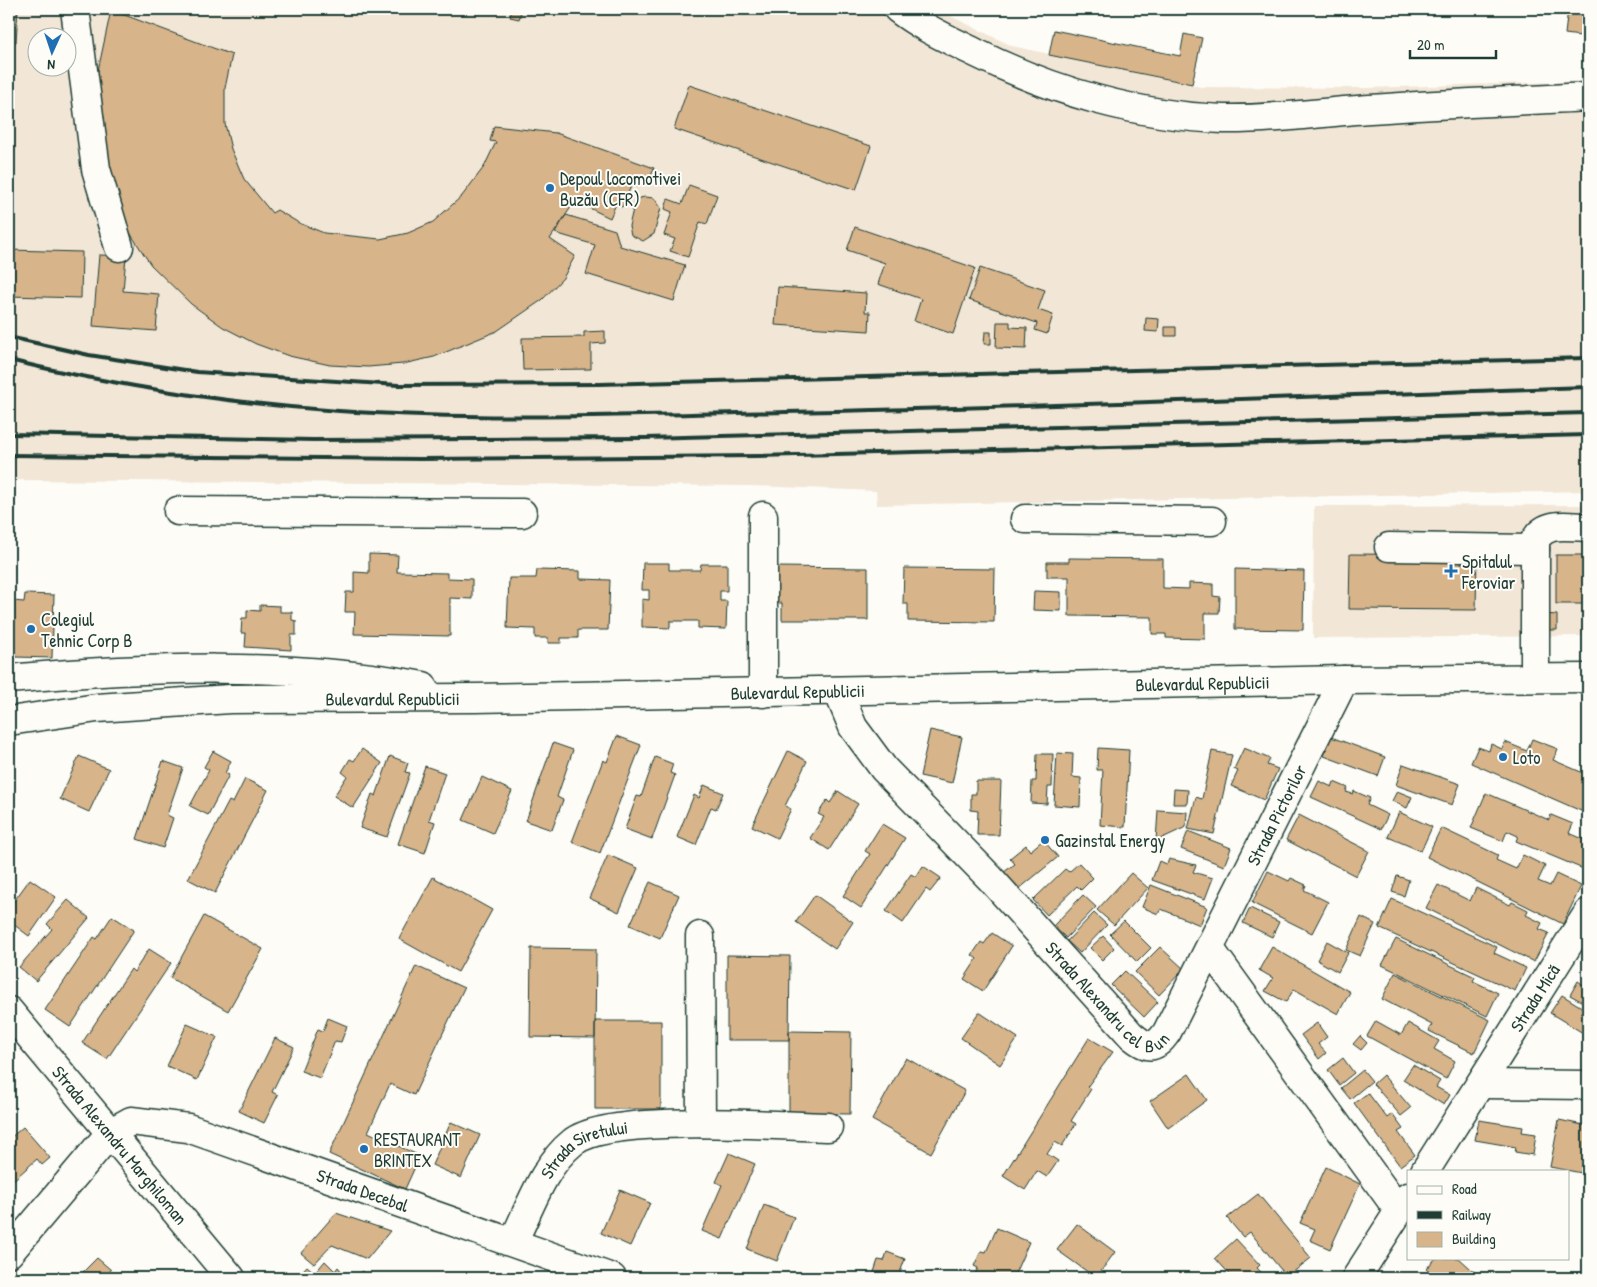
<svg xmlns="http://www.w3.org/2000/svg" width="1597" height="1287" viewBox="0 0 1597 1287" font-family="'Patrick Hand',sans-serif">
<rect width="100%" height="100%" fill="#fdfcf7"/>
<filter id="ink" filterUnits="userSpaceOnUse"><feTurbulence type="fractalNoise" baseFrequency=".02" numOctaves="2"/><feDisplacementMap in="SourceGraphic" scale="10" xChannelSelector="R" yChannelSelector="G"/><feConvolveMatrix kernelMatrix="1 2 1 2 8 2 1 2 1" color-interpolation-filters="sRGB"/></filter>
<g filter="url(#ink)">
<!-- built -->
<path fill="#f2e6d6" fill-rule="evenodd" d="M9 9H936L1012 46 1201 87 1366 88 1588 81V491L877 505 876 491 754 486 9 480ZM38 38H68V68H38Z
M1588 505V636L1313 638 1314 506Z"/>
<!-- building -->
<path fill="#d8b48a" stroke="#1f3d34" d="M9 9H18L16 42H9Z
M512 9H522L519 19 510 17Z
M1568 9H1588V37L1565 34Z
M111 10 232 55 225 88V124L231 149 244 179 272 213 277 210 299 223 324 233 380 239 408 233 433 222 462 196 484 167 496 142 490 141 494 126 556 133 654 168 650 179 642 176 638 187 632 184 622 207 616 204 610 218 575 201 550 239 575 256 563 278 542 300 497 331 434 357 403 364 368 367 330 365 289 356 256 344 223 327 191 304 151 265 132 236 117 208 96 116V80Z
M1054 30 1180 56 1184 34 1202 38 1192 84 1049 55Z
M9 48H13L10 100H9Z
M689 85 871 146 856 190 674 129Z
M689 185 717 195 707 224 700 222 688 257 670 251 675 239 664 235 672 212 665 209 668 199 682 204Z
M645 197 654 198 661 208 654 234 643 241 631 235 629 226 634 205 640 198Z
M566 215 615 230 620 246 685 265 674 301 586 274 595 245 555 233Z
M855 227 975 268 953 334 914 321 921 299 878 284 885 263 847 250Z
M9 250 82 252 81 298 9 296Z
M99 255 126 256 123 291 159 294 156 331 93 326Z
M980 268 1045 290 1038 310 1053 315 1047 334 1035 330 1037 323 969 300Z
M778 287 866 293 865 312H870L869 331 775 325Z
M1146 318 1159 319 1158 332 1145 331Z
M997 322H1010V327L1027 328 1026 349 996 348Z
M1165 327H1176V336H1165Z
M605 331V343L591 344V369L523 370 522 338 584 337V332Z
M985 332H991V344H984Z
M369 554 398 555 397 572 447 573V578L472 579V599L450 598V636L354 634 355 612H345L346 592H354V572L369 573Z
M1350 554 1477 555 1476 610 1349 609Z
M1556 555H1586V560H1588V608H1586V604H1556Z
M1069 558 1163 559V588L1189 589V583L1213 584V596L1220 597 1219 613H1205V639L1166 638V634H1152V617L1069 616V577H1047V562H1069Z
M643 563H669V570H700L701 564H727V591H720V601H727L726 629 698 628V621H670V628L642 627V599L649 600V590H642Z
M777 567 868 568V620H782V603H777Z
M904 568 995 569 994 622 908 621V604H903Z
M1235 569 1304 571 1303 630 1235 629Z
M537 570 580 571V579L610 580 608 630H578V638H561V643H548V638H535V629L507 628 509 578H536Z
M1034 591 1061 592V611L1033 610Z
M9 592H14L13 601 24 602 25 594 54 595 52 658 15 657V661L9 660Z
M260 605 280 606V612H292V620L296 621V635H291V650L245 647 246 633H241L242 618H247V610L260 611Z
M1544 614 1557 615V630H1544Z
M930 730 962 737 952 783 920 776Z
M617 736 641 745 600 853 572 842 603 760 607 762Z
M1331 737 1385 757 1378 776 1324 756Z
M1532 739 1558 749 1553 760 1588 775V814L1471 763 1478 747 1489 751 1491 744 1502 749 1505 742 1527 751Z
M553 743 573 750 557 797 563 800 552 830 526 821Z
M1098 748 1129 750 1125 827 1100 825 1103 770H1097Z
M1244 748 1270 759 1267 765 1278 769 1264 800 1231 786 1238 771 1234 769Z
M362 749 382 763 353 808 334 796 347 776 342 772 350 759 354 761Z
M213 751 231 761 225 773 229 775 208 815 190 806 209 770 204 767Z
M788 751 807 761 785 806 791 809 777 838 752 826Z
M1212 751 1232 755 1214 834 1188 829 1196 797 1202 799Z
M1057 753 1073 754 1072 777 1081 778 1080 807 1054 805Z
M1037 754H1053L1052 787H1048L1047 804 1031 803 1032 781H1036Z
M79 756 109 769 89 812 60 799Z
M390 756 408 763 405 772 410 773 387 837 360 828 372 794 376 796Z
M655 757 673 764 670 773 675 775 652 839 625 829 637 796 641 797Z
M163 761 183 768 167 815 173 818 163 848 137 839Z
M1403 764 1460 784 1452 805 1396 785Z
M425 766 445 773 429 820 435 822 425 853 398 844Z
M482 777 512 791 493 833 463 820Z
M245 779 268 790 215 893 188 879 229 801 233 803Z
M976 781H1001L999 835H977L978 811 971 810V794H976Z
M1319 781 1332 787 1334 782 1348 788 1346 792 1353 794 1354 791 1370 798 1367 805 1388 815 1381 829 1311 797Z
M704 785 723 793 716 809 711 807 696 845 677 837 694 795 699 798Z
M1174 789 1188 790 1187 804H1173Z
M838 791 858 804 829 850 810 838 824 817 818 814 827 800 830 803Z
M1397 791 1412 797 1407 808 1392 801Z
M1486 793 1549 820 1551 815 1573 824 1569 833 1588 841V871L1516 841 1518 836 1507 831 1503 841 1471 828Z
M1158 810 1187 812 1186 827 1156 841Z
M1399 812 1432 827 1421 851 1388 837Z
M1299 815 1369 851 1356 876 1286 840Z
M882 824 905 838 861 908 843 896 870 854 865 851Z
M1441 828 1498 855 1496 860 1516 869 1523 855 1545 866 1538 881 1550 886 1556 874 1581 886 1563 924 1427 857Z
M1188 831 1231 848 1224 866 1181 849Z
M1043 840 1058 857 1019 889 1004 872 1015 864 1010 858 1026 845 1030 851Z
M608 855 638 868 619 912 589 898Z
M1169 859 1196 865 1193 872 1213 878 1205 899 1152 880 1159 861 1167 864Z
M1079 863 1093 878 1081 890 1077 886 1047 915 1033 900 1065 869 1069 872Z
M923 866 941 878 930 892 926 889 903 923 886 911 911 874 916 877Z
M1268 871 1289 881 1291 878 1306 885 1304 890 1328 902 1312 933 1252 903Z
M1131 873 1148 888 1114 925 1097 910Z
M1397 876 1409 880 1404 896 1392 892Z
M433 877 492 910 458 972 399 939Z
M30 879 56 897 29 936 9 921V908Z
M650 882 679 895 660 938 630 925Z
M1151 885 1207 907 1200 925 1161 909 1158 914 1142 907Z
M1438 885 1470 901 1476 888 1510 905 1512 902 1528 910 1526 915 1542 923 1539 929 1549 933 1534 962 1426 908Z
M815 895 853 922 835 949 796 922Z
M1083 895 1096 907 1066 938 1053 926Z
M1392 899 1497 947 1494 953 1526 968 1515 991 1379 928Z
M68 900 89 918 36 981 19 967 52 929 47 924Z
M1250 908 1279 922 1272 937 1243 923Z
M1094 913 1107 925 1080 953 1067 941Z
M112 916 134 930 70 1027 45 1010 94 937 97 939Z
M204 916 263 949 228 1011 170 978Z
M1361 917 1375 924 1360 956 1346 950Z
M1124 921 1151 948 1137 962 1110 934Z
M992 933 1012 946 983 991 964 979 977 959 972 955 981 942 984 944Z
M1103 936 1114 948 1102 960 1090 948Z
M1396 939 1475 977 1473 981 1498 993 1487 1016 1382 965Z
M1327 941 1348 953 1338 972 1317 960Z
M1160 947 1184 969 1159 995 1135 972Z
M1272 947 1350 992 1338 1014 1294 989 1286 1002 1265 991 1273 978 1259 970Z
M531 948 596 949 595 1038 530 1037Z
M149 949 171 963 107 1059 82 1043 131 969 134 972Z
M727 955 790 956 789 1040H727Z
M416 966 464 988 414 1095 390 1084 368 1132 420 1156 405 1189 329 1154Z
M1125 971 1158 1002 1144 1017 1111 985Z
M1395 973 1490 1020 1474 1053 1429 1031 1432 1025 1382 999Z
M1578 981 1588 988V1005L1570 995Z
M1562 995 1588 1011V1036L1550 1013Z
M979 1012 1018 1038 1000 1065 961 1038Z
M328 1018 347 1026 341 1042 335 1041 320 1078 301 1071 318 1029 323 1031Z
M595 1021H661V1109H595Z
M1376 1021 1401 1035 1408 1023 1439 1041 1434 1049 1455 1061 1446 1079 1367 1036Z
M1317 1023 1327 1037 1318 1044 1326 1053 1319 1059 1301 1035Z
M187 1024 217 1037 197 1080 167 1066Z
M789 1031 851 1032 850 1114 789 1113Z
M1360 1036 1367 1043 1361 1050 1353 1044Z
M275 1038 294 1047 272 1092 278 1095 264 1123 239 1111Z
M1089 1038 1113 1052 1087 1087 1091 1089 1071 1121 1076 1124 1062 1146 1055 1142 1047 1154 1058 1161 1047 1177 1037 1171 1025 1190 1003 1176Z
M906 1058 965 1091 931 1153 872 1120Z
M1343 1058 1354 1073 1339 1085 1328 1070Z
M1413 1065 1440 1081 1436 1087 1450 1095 1444 1105 1403 1080Z
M1363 1070 1372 1081 1350 1099 1341 1088Z
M1189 1074 1207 1100 1168 1128 1150 1101Z
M1383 1075 1411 1108 1401 1116 1373 1084Z
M1368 1093 1387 1118 1392 1114 1403 1129 1398 1132 1415 1155 1400 1166 1354 1103Z
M1479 1120 1523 1127 1522 1132 1536 1134 1533 1155 1515 1152 1516 1147 1475 1140Z
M1559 1120 1588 1126V1142L1582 1173 1550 1167Z
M451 1122 480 1135 461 1178 432 1165Z
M23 1127 50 1158 42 1165 37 1159 9 1184V1139Z
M729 1153 755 1164 722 1239 702 1231 722 1185 716 1182Z
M1326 1167 1360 1184 1330 1249 1310 1240 1315 1229 1300 1223Z
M620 1190 650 1203 630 1246 601 1233Z
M1258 1194 1311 1258 1287 1277 1250 1232 1243 1237 1227 1218Z
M764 1205 794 1217 777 1261 747 1249Z
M336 1213 390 1231 367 1259 332 1245 314 1264 301 1253Z
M1077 1224 1115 1252 1096 1278 1057 1250Z
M997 1228 1029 1242 1013 1278H973L978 1268 974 1266 981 1251 986 1252Z
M1236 1239 1260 1265 1257 1268 1267 1278H1233L1215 1258Z
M887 1252 905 1259 898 1278H872L878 1260 884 1261Z
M97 1258 111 1270 103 1278H77Z
M1436 1258H1459L1481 1278H1436L1426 1269Z
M325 1261 335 1271 338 1267 347 1278H296L307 1266 315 1273Z
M362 1271 369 1278H354Z"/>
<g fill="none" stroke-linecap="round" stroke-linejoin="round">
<defs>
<g id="minor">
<path d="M75 9 96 169 119 247"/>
<path d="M898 9C921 27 950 40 976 53 1052 91 1138 116 1223 119 1272 120 1321 112 1370 109 1442 104 1515 101 1588 97"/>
<path d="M178 511 522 513"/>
<path d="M1025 519 1212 521"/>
<path d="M1389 547 1535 549"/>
<path d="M1535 678V540C1547 520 1568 527 1588 527"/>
<path id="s1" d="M838 691 853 727 884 769 990 878 1131 1035C1147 1049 1155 1050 1167 1032L1344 680"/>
<path d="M763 693V516"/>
<path d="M700 936 701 1123"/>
<path d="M1210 949 1399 1211"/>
<path d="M1482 1084 1588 1085"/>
<path id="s2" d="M1425 1171 1588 913"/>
<path id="s3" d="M513 1242C530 1208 543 1166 573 1142 609 1113 778 1126 828 1127"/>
<path id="s4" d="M9 1253 111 1132 131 1121 188 1128 612 1278"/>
<path d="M1356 1278 1408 1197"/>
</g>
<g id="major">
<path d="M9 679C145 667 288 661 423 686"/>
<path id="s5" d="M9 721 97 708 230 699 475 698 1344 680 1588 678"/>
<path id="s6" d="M9 1011 231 1278"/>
</g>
</defs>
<!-- minor casing -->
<use href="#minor" stroke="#1f3d34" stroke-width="31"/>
<!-- major casing -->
<use href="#major" stroke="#1f3d34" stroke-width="31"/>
<!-- minor -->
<use href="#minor" stroke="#fdfcf7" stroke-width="28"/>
<!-- major -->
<use href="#major" stroke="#fdfcf7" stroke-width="28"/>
<!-- rail -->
<path stroke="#1f3d34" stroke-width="4" d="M9 337 89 355 197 372 398 385 600 384 1588 358
M9 360C117 386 228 403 339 411 487 421 636 415 785 412 1053 407 1320 396 1588 387
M9 434 313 440 645 438 1588 413
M9 455 421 459 757 456 1588 435"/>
</g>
</g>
<!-- markers -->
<g fill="#1f6fb2" stroke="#fdfcf7" stroke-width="2">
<circle cx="550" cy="188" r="5"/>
<path d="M1448.5 563.5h5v5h5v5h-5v5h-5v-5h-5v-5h5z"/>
<circle cx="31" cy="629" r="5"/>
<circle cx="1503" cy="757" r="5"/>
<circle cx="1045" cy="840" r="5"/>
<circle cx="364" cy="1149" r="5"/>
</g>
<g text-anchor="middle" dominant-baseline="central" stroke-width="4" stroke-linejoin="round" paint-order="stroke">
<!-- poi labels -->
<g font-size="18" fill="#1f3d34" stroke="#fdfcf7" text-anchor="start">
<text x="560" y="178">Depoul locomotivei<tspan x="560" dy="21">Buzău (CFR)</tspan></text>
<text x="1462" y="561">Spitalul<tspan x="1462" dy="21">Feroviar</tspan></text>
<text x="41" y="619">Colegiul<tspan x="41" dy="21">Tehnic Corp B</tspan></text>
<text x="1513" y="757">Loto</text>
<text x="1055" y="840">Gazinstal Energy</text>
<text x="374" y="1139">RESTAURANT<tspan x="374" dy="21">BRINTEX</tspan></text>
</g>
<!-- street labels -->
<g font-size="18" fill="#1f3d34" stroke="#fdfcf7">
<text stroke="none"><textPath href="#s5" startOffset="1195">Bulevardul Republicii</textPath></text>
<text stroke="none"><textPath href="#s5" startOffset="790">Bulevardul Republicii</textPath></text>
<text stroke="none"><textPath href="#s5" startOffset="385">Bulevardul Republicii</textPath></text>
<text stroke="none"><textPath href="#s1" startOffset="742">Strada Pictorilor</textPath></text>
<text stroke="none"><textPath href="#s1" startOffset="414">Strada Alexandru cel Bun</textPath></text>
<text stroke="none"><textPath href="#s2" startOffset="205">Strada Mică</textPath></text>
<text stroke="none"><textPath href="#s6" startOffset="174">Strada Alexandru Marghiloman</textPath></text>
<text stroke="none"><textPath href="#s3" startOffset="124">Strada Siretului</textPath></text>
<text stroke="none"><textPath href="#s4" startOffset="424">Strada Decebal</textPath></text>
</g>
</g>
<!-- margin -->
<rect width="1597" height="1287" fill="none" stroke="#fdfcf7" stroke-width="30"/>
<rect x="15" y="15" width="1567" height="1257" fill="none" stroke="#1f3d34" stroke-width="2" filter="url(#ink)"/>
<!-- legend -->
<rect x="1407" y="1170" width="162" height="90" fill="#fdfcf7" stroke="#a4b0a9"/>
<rect x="1417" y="1186" width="25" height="8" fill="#fdfcf7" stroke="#a4b0a9"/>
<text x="1452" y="1194" font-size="15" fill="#1f3d34">Road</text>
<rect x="1417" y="1211" width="25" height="8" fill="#1f3d34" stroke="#a4b0a9"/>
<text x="1452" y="1220" font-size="15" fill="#1f3d34">Railway</text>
<rect x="1417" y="1232" width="25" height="15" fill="#d8b48a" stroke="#a4b0a9"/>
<text x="1452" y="1244" font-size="15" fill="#1f3d34">Building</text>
<!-- north arrow -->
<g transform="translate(52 52) rotate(183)"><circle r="24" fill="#fdfcf7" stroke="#a4b0a9"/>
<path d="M0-4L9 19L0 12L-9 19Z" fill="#1f6fb2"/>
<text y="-8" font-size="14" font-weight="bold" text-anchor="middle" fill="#1f3d34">N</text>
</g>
<!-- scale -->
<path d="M1410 50v8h86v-8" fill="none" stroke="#1f3d34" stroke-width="2.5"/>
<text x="1417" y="50" font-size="15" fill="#1f3d34" stroke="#fdfcf7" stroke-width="4" paint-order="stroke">20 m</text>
</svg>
